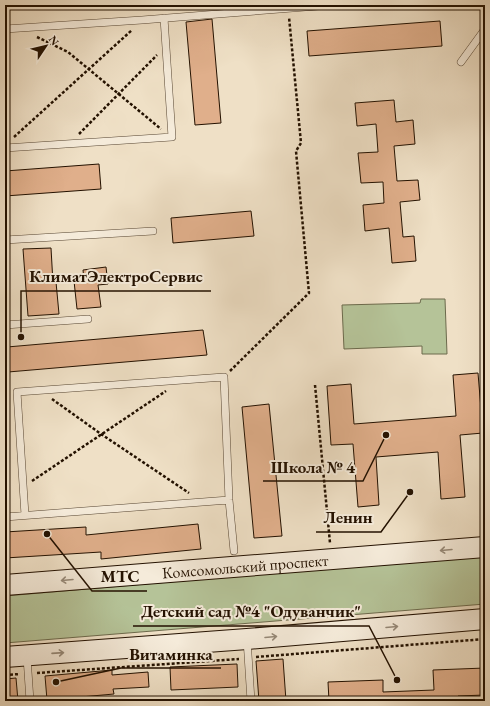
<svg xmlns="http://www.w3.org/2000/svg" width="490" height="706" viewBox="0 0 490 706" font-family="'EB Garamond',serif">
<rect width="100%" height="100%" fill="#efe0c6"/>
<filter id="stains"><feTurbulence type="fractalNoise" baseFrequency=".005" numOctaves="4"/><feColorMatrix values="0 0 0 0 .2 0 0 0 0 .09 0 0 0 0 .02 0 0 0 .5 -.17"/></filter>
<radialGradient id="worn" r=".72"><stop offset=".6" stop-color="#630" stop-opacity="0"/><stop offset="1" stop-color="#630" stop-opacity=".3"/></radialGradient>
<!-- green -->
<path fill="#b5c398" stroke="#6c6a4c" d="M421 299H445L447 354H422V346L344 349 342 305 420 303Z
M485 555V604L5 643V596Z"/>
<!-- building -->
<path fill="#e0af8b" stroke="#231100" d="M212 19 221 123 195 125 186 22Z
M440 21 442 46 309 56 307 31Z
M394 100 396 122 413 120 415 144 394 146 397 181 418 180 420 200 400 202 403 237 414 236 416 261 392 263 389 228 365 231 363 205 384 203 383 182 361 183 358 153 378 152 376 124 357 126 355 103Z
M99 164 101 189 5 196V171Z
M251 211 254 236 173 243 171 218Z
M51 248 53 283 56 282 59 314 28 316 23 249Z
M106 267 108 284 98 285 101 307 77 309 74 281 84 280 83 270Z
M203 330 207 355 8 372 7 347Z
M478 373 483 433 460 435 465 497 441 499 438 452 376 457 379 505 358 507 353 444 331 445 327 386 351 384 354 424 456 416 453 375Z
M269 404 282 536 254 538 242 407Z
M198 524 201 549 101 559V552L5 558V532L86 527V535Z
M283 659 286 701H259L256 661Z
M237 664 238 687 171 690 170 667Z
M485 668V695L458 696V701H329L328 682 383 680V692L434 690 433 670Z
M112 670V675L148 672 149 687 113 689 114 694 47 700 45 676Z
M16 678 18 701H5V679Z"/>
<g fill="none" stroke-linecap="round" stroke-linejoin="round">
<defs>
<path id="lane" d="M5 29 142 20 331 5
M461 62 485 29
M5 148 172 137 164 18
M5 240 153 231
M5 325 88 319
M25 515 17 392 224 377 229 500 234 551
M5 517 229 500
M247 639 251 701
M27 657 30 701"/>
<g id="secondary">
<path id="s1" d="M5 585 485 547"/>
<path d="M5 657 247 639 485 619"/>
</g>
</defs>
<!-- lane casing -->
<use href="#lane" stroke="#564532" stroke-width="8"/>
<!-- secondary casing -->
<use href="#secondary" stroke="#231100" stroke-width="22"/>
<!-- path -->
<path stroke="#231100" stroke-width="2.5" stroke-dasharray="3 2" stroke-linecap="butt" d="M37 37 68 52 161 129
M79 134 157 55
M14 137 132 30
M230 371 309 293 296 151 301 143 289 17
M315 385 330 543
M52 399 101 434 189 493
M32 481 166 391
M256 657 485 639
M37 673 239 659
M5 675 20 674"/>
<!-- lane -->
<use href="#lane" stroke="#f5ebda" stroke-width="7"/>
<!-- secondary -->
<use href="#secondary" stroke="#f5ebda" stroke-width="20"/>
</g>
<!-- one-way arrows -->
<defs><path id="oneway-shaft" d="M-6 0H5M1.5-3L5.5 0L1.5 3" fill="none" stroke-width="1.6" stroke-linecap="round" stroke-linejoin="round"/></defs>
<g stroke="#968978">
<use href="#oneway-shaft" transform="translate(446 550) rotate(175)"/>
<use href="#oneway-shaft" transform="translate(67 580) rotate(175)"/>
<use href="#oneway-shaft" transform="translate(392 627) rotate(-5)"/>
<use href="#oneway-shaft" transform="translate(271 637) rotate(-5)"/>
<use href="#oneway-shaft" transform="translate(58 653) rotate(-4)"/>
</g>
<g text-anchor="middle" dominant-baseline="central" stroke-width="4" stroke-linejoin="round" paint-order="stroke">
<!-- street labels -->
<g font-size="16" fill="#231100" stroke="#f5ebda">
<text stroke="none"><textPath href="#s1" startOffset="241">Комсомольский проспект</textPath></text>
</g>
</g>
<!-- callouts -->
<path fill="none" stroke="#231100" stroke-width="1.5" d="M21 337L21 291H211M386 435L363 481H263M410 492L381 532H316M47 534L92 591H147M397 680L369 626H133M56 682L121 668H221"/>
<g fill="#231100" stroke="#f5ebda" stroke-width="1.5">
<circle cx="21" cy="337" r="4"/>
<circle cx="386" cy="435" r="4"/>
<circle cx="410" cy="492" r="4"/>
<circle cx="47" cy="534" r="4"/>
<circle cx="397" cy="680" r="4"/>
<circle cx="56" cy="682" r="4"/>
</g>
<g font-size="17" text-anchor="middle" font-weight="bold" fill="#231100" stroke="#f5ebda" stroke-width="4" stroke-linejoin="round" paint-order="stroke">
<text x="116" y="282">КлиматЭлектроСервис</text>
<text x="313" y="473">Школа № 4</text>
<text x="348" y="523">Ленин</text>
<text x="120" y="582">МТС</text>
<text x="251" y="617">Детский сад №4 "Одуванчик"</text>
<text x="171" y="660">Витаминка</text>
</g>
<!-- margin -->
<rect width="490" height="706" fill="none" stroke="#efe0c6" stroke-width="20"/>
<rect x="6" y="6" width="478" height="694" fill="none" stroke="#231100" stroke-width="2"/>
<rect x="10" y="10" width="470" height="686" fill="none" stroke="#231100"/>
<!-- north arrow -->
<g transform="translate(46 46) rotate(55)" stroke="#f5ebda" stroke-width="3" paint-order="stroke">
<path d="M0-3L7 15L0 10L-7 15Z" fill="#231100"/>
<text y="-6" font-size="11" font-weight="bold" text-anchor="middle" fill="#231100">N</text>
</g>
<rect width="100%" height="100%" filter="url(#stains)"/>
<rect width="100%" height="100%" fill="url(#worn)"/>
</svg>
